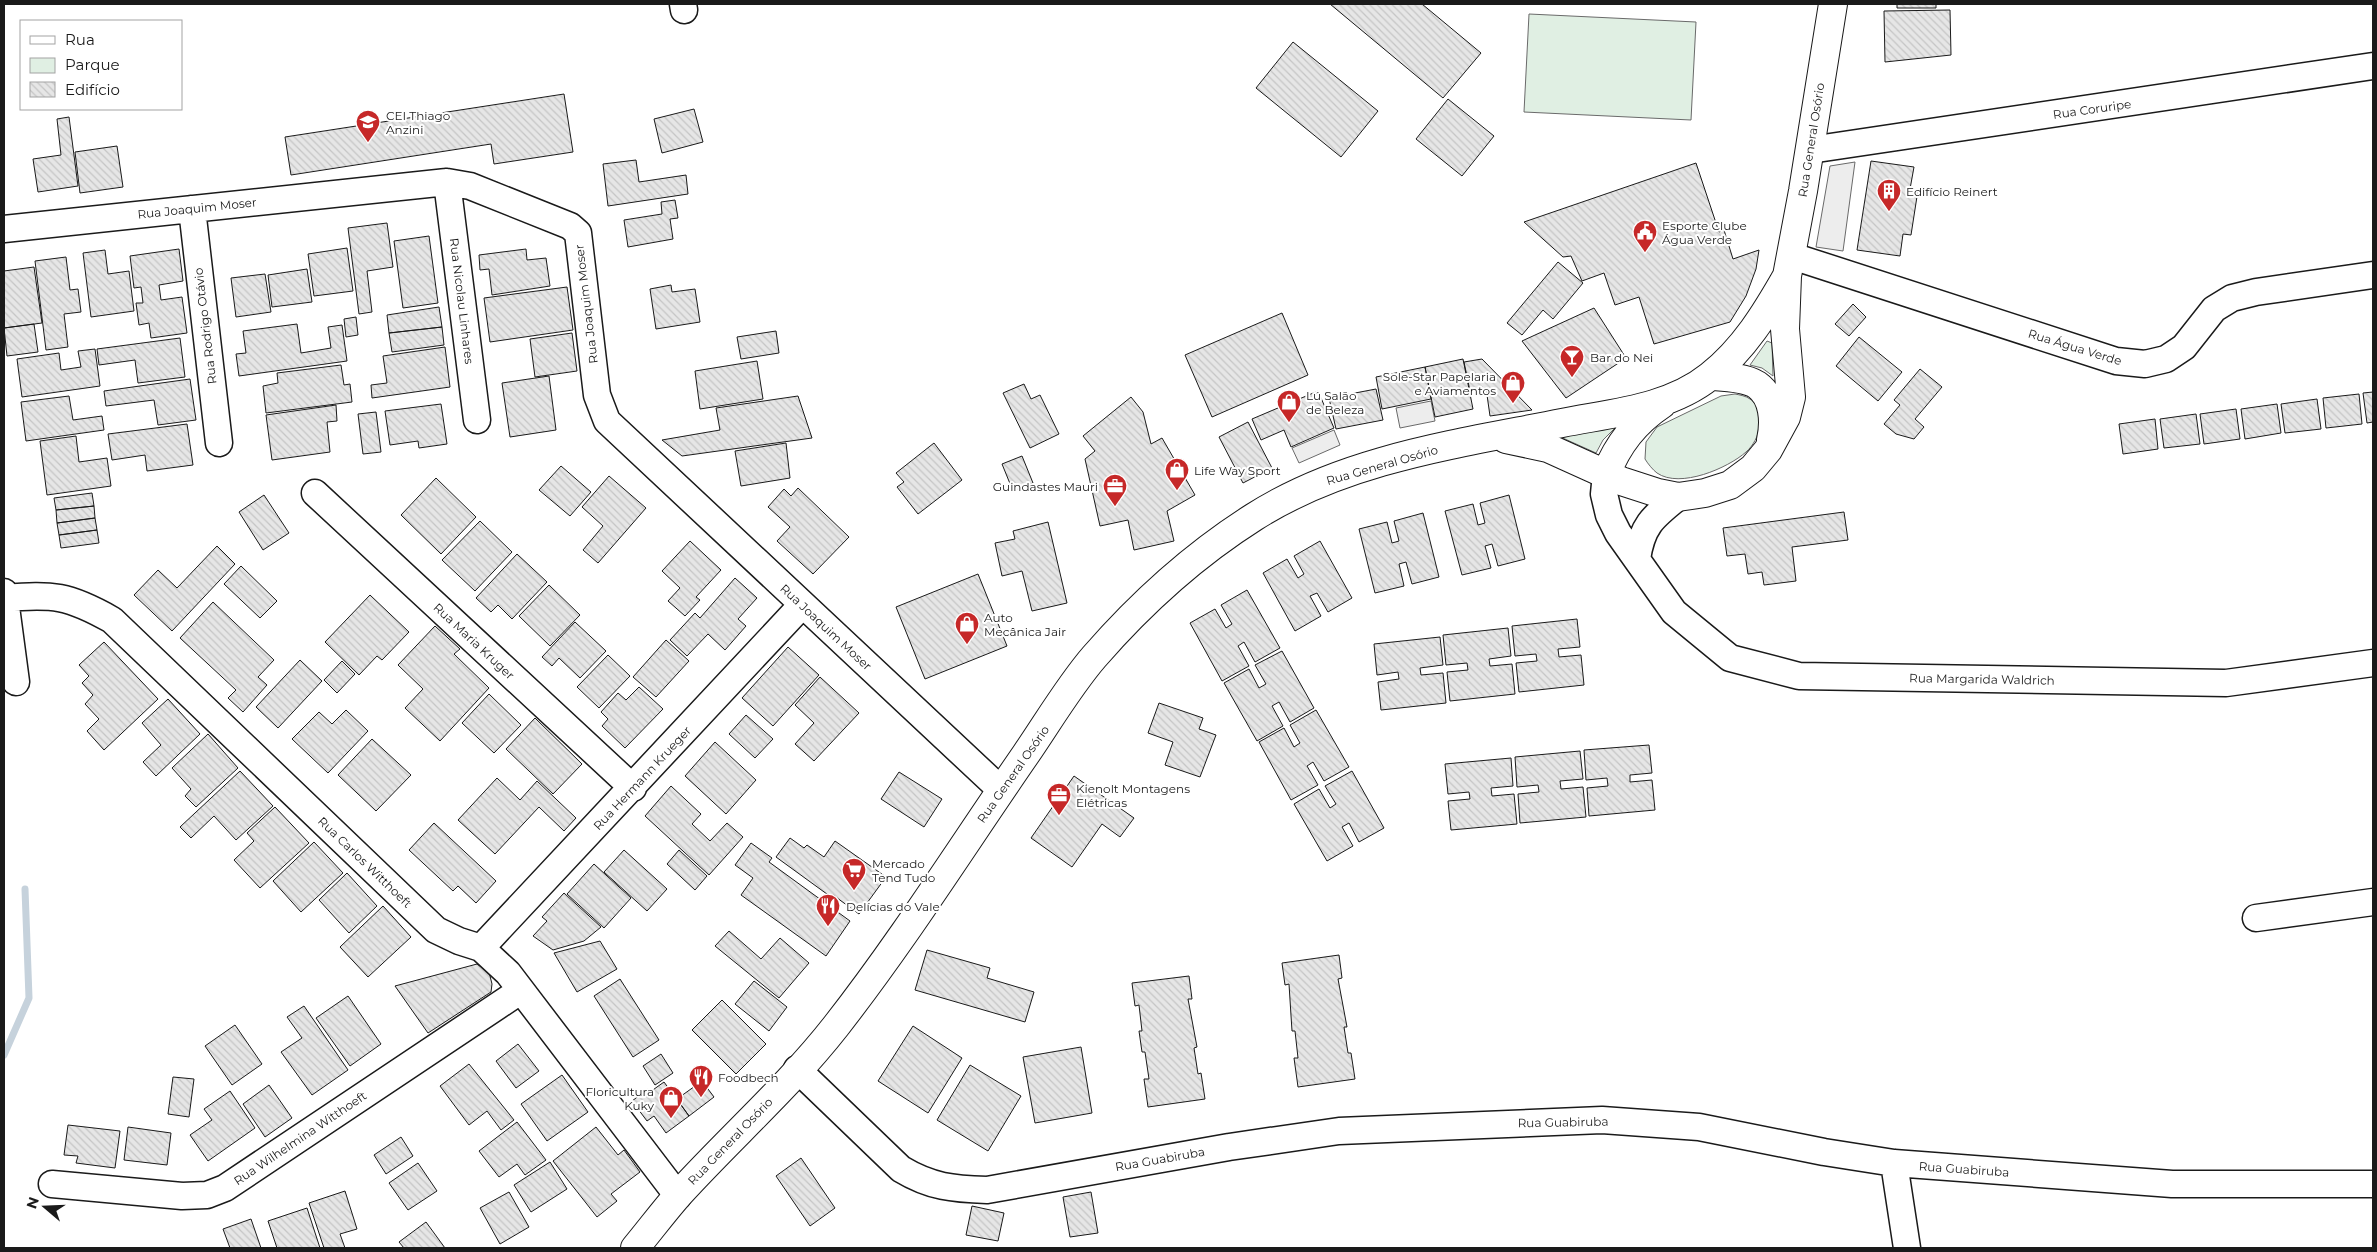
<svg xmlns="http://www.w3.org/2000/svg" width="2377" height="1252" viewBox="0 0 2377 1252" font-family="Montserrat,sans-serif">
<defs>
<pattern id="building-back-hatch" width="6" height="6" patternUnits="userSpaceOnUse" patternTransform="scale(1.25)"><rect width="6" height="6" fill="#e6e6e6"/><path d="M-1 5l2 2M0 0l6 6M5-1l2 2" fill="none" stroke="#c5c5c5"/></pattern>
</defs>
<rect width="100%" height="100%" fill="#fff"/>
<!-- green -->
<path fill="#e0efe3" stroke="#6a6a6a" d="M1529 14 1696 22 1691 120 1524 112Z
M1767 341 1772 343 1773 376 1762 368 1750 365Z
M1735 394C1740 395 1746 396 1750 399 1768 411 1760 440 1746 452 1728 468 1680 489 1657 473 1653 470 1648 464 1645 459L1646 442 1657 427 1721 396Z
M1615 425V428L1603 440 1596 453 1556 435Z"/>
<!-- parking -->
<path fill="#ededed" stroke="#6a6a6a" d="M1855 162 1843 251 1816 247 1830 166Z
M1431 401 1435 421 1400 428 1396 408Z
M1334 430 1340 445 1299 463 1292 448Z"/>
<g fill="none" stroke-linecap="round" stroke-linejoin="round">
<!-- stream -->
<path stroke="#c6d2dc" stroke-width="7" d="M4 1055 29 998 25 889"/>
</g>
<!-- building -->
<path fill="url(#building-back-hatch)" stroke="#1a1a1a" d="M1330 4H1422L1481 53 1443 98Z
M1897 4H1936V8H1897Z
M1950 10 1951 55 1885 62 1884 11Z
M1293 42 1378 111 1341 157 1256 88Z
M564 94 573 152 494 164 491 144 291 175 285 137Z
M1448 99 1494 136 1462 176 1416 139Z
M694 109 703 142 662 153 654 119Z
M69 117 78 186 38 192 33 159 61 155 57 119Z
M117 146 123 187 80 193 75 152Z
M636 160 639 182 686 175 688 194 608 206 603 164Z
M1871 161 1914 167 1910 189 1918 190 1911 235 1903 234 1900 256 1857 250Z
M1696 163 1719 232 1724 230 1733 259 1759 250 1756 269 1746 296 1730 322 1654 344 1639 297 1615 305 1604 273 1582 281 1571 256 1563 257 1524 222Z
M675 200 678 218 670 219 673 239 628 247 624 220 662 214 661 202Z
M387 223 393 267 367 271 372 312 359 314 348 228Z
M429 236 438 303 403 308 394 241Z
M347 248 353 291 314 296 308 254Z
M179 249 183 281 159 285 161 300 182 297 187 333 151 338 149 323 139 325 136 303H143L141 287 134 288 130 256Z
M526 249 527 260 546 258 550 286 492 295 489 269 480 270 479 255Z
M105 250 108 274 129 271 134 311 91 317 83 253Z
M66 257 70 290 78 289 81 312 64 314 68 347 46 350 35 261Z
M1558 262 1583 283 1553 319 1543 310 1522 335 1507 323Z
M34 267 42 323 4 328V271Z
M307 269 312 302 272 307 268 275Z
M265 274 271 312 236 317 231 278Z
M671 285 672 292 695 289 700 322 656 329 650 289Z
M567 287 573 330 490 342 484 298Z
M1853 304 1866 317 1849 336 1835 324Z
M439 307 442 327 389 333 387 315Z
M1594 308 1626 358 1566 398 1522 341Z
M1282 313 1308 375 1212 417 1185 355Z
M356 317 358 335 346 337 344 319Z
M34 324 38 352 7 356 4 328Z
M297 324 301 353 331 348 328 327 342 325 347 361 239 376 236 354 246 353 243 331Z
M442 327 444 345 392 352 389 333Z
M776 331 779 353 741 359 737 337Z
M572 333 577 371 535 377 530 339Z
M1859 337 1902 372 1878 401 1836 366Z
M180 338 185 377 138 383 135 360 99 365 97 349Z
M445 347 450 387 372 398 371 385 387 383 383 356Z
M95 349 100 386 22 397 17 359 59 353 61 370 81 367 78 351Z
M1463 359 1473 409 1435 417 1425 367Z
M1482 359 1532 410 1490 416 1486 388 1470 391 1464 362Z
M757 361 763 399 700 409 695 371Z
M341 365 344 385 350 384 352 402 266 413 263 386 278 383 277 373Z
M1425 367 1431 399 1382 409 1376 377Z
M1920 369 1942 387 1915 419 1924 427 1914 439 1896 434 1884 424 1900 405 1894 400Z
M549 376 556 430 510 437 502 383Z
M190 379 196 420 158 425 154 400 106 406 104 391Z
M1024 384 1031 399 1040 395 1059 434 1030 448 1003 393Z
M1376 389 1383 420 1336 429 1329 398Z
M1318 391 1334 428 1291 447 1284 430 1261 440 1252 419Z
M2373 392V422L2367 423 2363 393Z
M2359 394 2362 424 2326 428 2323 398Z
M69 396 73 420 102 416 104 430 26 441 21 402Z
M798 396 812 438 682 456 662 440 720 430 716 408Z
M1131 397 1143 412 1151 444 1162 438 1195 495 1167 511 1174 541 1134 550 1128 520 1100 526 1085 459 1095 451 1083 436Z
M2317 399 2321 429 2285 433 2281 404Z
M441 404 447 444 419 448 418 441 390 445 385 411Z
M2277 404 2281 433 2245 439 2241 409Z
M336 405 337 421 327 422 330 452 272 460 266 415Z
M2236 409 2240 439 2204 444 2200 414Z
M376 412 381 452 363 454 358 414Z
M2196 414 2200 444 2164 448 2160 419Z
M2155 419 2158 449 2123 454 2119 424Z
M1248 422 1272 468 1243 483 1219 437Z
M187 424 193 465 147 471 145 455 112 460 108 434Z
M76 436 79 462 107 458 111 486 47 495 40 441Z
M786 443 790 478 741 486 735 451Z
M934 443 962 480 918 514 897 487 904 482 896 473Z
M1022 456 1033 483 1013 491 1002 464Z
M561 466 591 492 570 516 539 490Z
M609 476 646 508 598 563 583 550 603 526 582 507Z
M436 478 476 517 441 554 401 515Z
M798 488 849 537 813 574 777 541 790 527 768 507 784 489 791 496Z
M92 493 94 506 56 510 54 498Z
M264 495 289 533 263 550 239 512Z
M1509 495 1525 559 1498 566 1492 544 1485 546 1491 568 1462 575 1445 511 1473 504 1478 525 1485 523 1480 503Z
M94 506 95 518 57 523 56 510Z
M1844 512 1848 540 1792 547 1796 581 1764 585 1762 572 1748 574 1745 554 1727 556 1723 528Z
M1423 513 1439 577 1412 584 1406 562 1399 564 1404 586 1375 593 1359 529 1387 522 1392 543 1399 541 1394 521Z
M95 518 97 530 59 535 57 523Z
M480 521 512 552 475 591 442 560Z
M1048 522 1067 603 1032 611 1022 571 1002 576 995 543 1015 539 1013 531Z
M97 530 99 543 61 548 59 535Z
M690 541 721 570 696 597 700 600 685 616 668 601 680 588 662 571Z
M1320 541 1352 598 1328 612 1317 593 1310 596 1321 616 1295 631 1263 573 1287 559 1298 578 1304 574 1294 556Z
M217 546 235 564 172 631 134 595 158 570 177 588Z
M517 554 547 582 512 619 498 605 491 612 476 598Z
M241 566 277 601 260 618 224 584Z
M978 574 1007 646 925 679 896 607Z
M735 578 757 598 738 619 746 626 725 650 708 634 687 656 670 640 695 613 700 618Z
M549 585 580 615 550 646 519 616Z
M1247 590 1280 648 1255 662 1244 642 1238 646 1249 666 1222 681 1190 623 1215 609 1226 628 1232 624 1221 605Z
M370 595 409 632 382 660 377 656 359 675 325 642Z
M213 602 274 660 258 677 267 685 243 712 228 698 236 690 180 638Z
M1577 619 1580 647 1558 649 1559 657 1581 655 1584 685 1519 692 1516 663 1537 661 1536 654 1515 656 1512 626Z
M575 622 606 651 580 678 559 658 552 666 542 657Z
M435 626 460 649 454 654 489 688 440 741 405 708 423 689 398 665Z
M1508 628 1511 656 1489 659 1490 666 1512 664 1515 694 1450 701 1447 672 1468 670 1467 663 1446 665 1443 635Z
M1440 637 1443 665 1420 668 1421 675 1443 673 1446 703 1381 710 1378 682 1399 679 1398 672 1377 675 1374 644Z
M666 640 689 661 656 697 633 677Z
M104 642 158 699 104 750 87 731 99 719 85 704 93 695 82 683 89 676 79 665Z
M788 647 819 675 773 726 742 698Z
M1282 651 1314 708 1290 722 1279 702 1272 706 1283 726 1257 741 1224 683 1249 669 1259 688 1266 684 1255 665Z
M608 655 630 676 599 708 577 687Z
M300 660 322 681 278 728 256 707Z
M342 661 355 674 337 693 324 680Z
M820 677 859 713 814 761 795 744 814 723 795 705Z
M639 687 663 709 625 748 602 726 608 719 601 712 618 693 626 700Z
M489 694 521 725 494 753 462 723Z
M168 699 200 734 156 776 143 762 161 745 142 723Z
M1159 703 1203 718 1199 729 1216 735 1200 777 1165 765 1173 742 1148 733Z
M346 710 368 731 328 773 292 739 319 712 332 724Z
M1316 710 1349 767 1324 781 1313 762 1307 766 1318 785 1291 800 1259 742 1284 728 1294 747 1300 743 1290 725Z
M746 715 773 739 755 758 729 734Z
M535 718 582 764 553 794 506 749Z
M208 734 238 768 196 807 185 796 191 789 172 768Z
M372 739 411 775 376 811 338 775Z
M715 742 756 780 726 814 685 776Z
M1649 745 1652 773 1630 775V782L1652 780 1655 810 1589 816 1587 788 1608 786 1607 778 1586 780 1584 750Z
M1580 751 1583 779 1560 781 1561 789 1583 787 1586 817 1520 823 1518 794 1539 792 1538 785 1517 787 1515 757Z
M1511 758 1513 786 1491 788 1492 796 1514 794 1517 824 1451 830 1448 801 1470 799 1469 792 1448 794 1445 764Z
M240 771 273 806 236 840 214 816 191 838 180 827Z
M1352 771 1384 828 1359 842 1349 823 1342 827 1353 846 1327 861 1294 804 1319 789 1330 808 1336 804 1325 786Z
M899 772 942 799 924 827 881 799Z
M1074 776 1134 818 1120 837 1102 824 1072 867 1031 838Z
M497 778 520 800 537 781 576 818 564 831 539 807 495 854 458 820Z
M671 786 701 814 692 824 710 841 727 823 743 837 709 875 645 816Z
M275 807 309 843 260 888 234 860 254 841 247 833Z
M434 823 496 881 476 903 458 886 453 891 409 850Z
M790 838 804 848 807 845 824 857 835 841 886 877 859 914 833 895 831 897 776 857Z
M314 842 343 873 301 912 273 881Z
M751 843 772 858 769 862 850 921 826 956 741 895 753 878 735 865Z
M624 850 667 889 647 911 604 872Z
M679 850 707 876 695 890 667 864Z
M594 864 631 898 604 928 567 894Z
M347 873 377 906 349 933 319 900Z
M564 893 601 927 584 941 553 950 533 936 547 921 542 917Z
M383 906 411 937 368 977 340 947Z
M729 931 761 959 780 938 809 963 779 998 715 946Z
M600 941 617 969 577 992 554 953Z
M927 950 990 968 987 978 1034 992 1025 1022 915 990Z
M1339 955 1342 978 1338 979 1347 1027H1344L1348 1053H1351L1355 1079 1298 1087 1294 1058H1298L1295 1031H1292L1289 984 1285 985 1282 963Z
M477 964 489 972 492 984 491 992 428 1033 395 986Z
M1189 976 1192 999H1188L1197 1047 1194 1048 1198 1074 1201 1073 1205 1099 1148 1107 1144 1079H1149L1145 1052H1142L1139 1031H1142L1139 1005 1135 1006 1132 983Z
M620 979 659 1040 633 1057 594 996Z
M754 981 787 1007 769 1031 735 1004Z
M348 996 381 1044 350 1066 316 1018Z
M722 1000 766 1044 736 1074 692 1030Z
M304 1006 348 1070 312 1095 281 1052 302 1038 287 1017Z
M235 1025 262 1064 232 1085 205 1046Z
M913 1026 962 1058 928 1113 878 1081Z
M518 1044 539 1071 516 1088 496 1061Z
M1081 1047 1092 1113 1035 1123 1023 1057Z
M661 1054 673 1073 655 1085 643 1066Z
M469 1064 514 1120 501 1130 487 1111 469 1125 440 1086Z
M970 1065 1021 1096 988 1151 937 1120Z
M562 1075 588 1112 547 1141 521 1104Z
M173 1077 194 1079 189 1117 168 1114Z
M702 1081 714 1097 689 1116 677 1099Z
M664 1082 689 1116 666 1133 654 1116 647 1121 632 1101 648 1089 650 1092Z
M269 1085 292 1118 265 1137 243 1104Z
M230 1091 255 1128 208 1161 190 1135 212 1120 204 1109Z
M517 1122 546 1160 525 1175 517 1164 499 1177 479 1151Z
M68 1125 120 1131 115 1168 76 1163 78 1156 64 1155Z
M128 1127 171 1133 167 1165 124 1160Z
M596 1127 618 1155 624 1150 640 1172 611 1194 617 1201 597 1217 553 1161Z
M401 1137 413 1156 386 1174 374 1155Z
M801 1158 835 1208 810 1226 776 1176Z
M550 1162 567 1189 531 1212 514 1185Z
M418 1163 437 1191 408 1210 389 1183Z
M345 1191 357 1229 340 1234 345 1248H324L309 1203Z
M509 1192 529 1227 500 1244 480 1208Z
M1091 1192 1098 1233 1070 1237 1063 1197Z
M972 1206 1004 1213 998 1241 966 1235Z
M307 1208 320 1248H277L268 1221Z
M251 1219 261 1248H230L223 1229Z
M426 1222 445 1248H404L399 1242Z"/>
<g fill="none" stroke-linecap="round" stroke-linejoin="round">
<defs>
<path id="minor" d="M683 4 684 10
M1810 150 2373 66
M447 182 477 420
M192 209 219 443
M4 229 447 182 470 186 570 226 578 233 597 395 607 421 1001 790
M1792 256 2116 361 2145 364 2166 359 2184 347 2214 309 2232 298 2256 292 2373 275
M1606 474 1604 494 1609 515 1618 533 1674 612 1730 658 1799 676 2226 683 2373 663
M315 493 633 788
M1637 559C1642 525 1653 517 1678 497
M4 592 16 682
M4 598C53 594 68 595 112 620L436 930 459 941 481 948 508 973 678 1196
M2256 918 2373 902
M481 948 802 605
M797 1069 901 1169C931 1187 953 1189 987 1190L1229 1147 1339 1131 1602 1120 1699 1127 1824 1152 1894 1163 2172 1184H2373
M1894 1163 1907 1248
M52 1184 182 1196 207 1195 225 1188 520 991"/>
<path id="major" d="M1710 376C1724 377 1744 377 1757 385 1774 397 1775 422 1771 440
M1506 439 1548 448 1621 481 1658 493 1678 497 1705 493 1730 485 1753 468 1768 450 1786 417 1791 397 1785 329 1787 276 1803 191 1833 4
M1606 474C1618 444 1635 422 1662 404
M635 1248C650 1230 664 1211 680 1193 731 1137 789 1086 836 1026 904 939 963 845 1026 754 1048 722 1069 686 1094 657 1141 603 1194 555 1254 517 1345 459 1457 444 1562 423 1612 413 1669 409 1710 376 1744 349 1766 313 1787 276"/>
</defs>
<!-- minor casing -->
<use href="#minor" stroke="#1a1a1a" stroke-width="29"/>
<!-- major casing -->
<use href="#major" stroke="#1a1a1a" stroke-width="30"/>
<!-- minor -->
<use href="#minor" stroke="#fff" stroke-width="26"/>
<!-- major -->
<use href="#major" stroke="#fff" stroke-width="28"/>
</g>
<!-- icons -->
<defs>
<symbol id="school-pin" viewBox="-11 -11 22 30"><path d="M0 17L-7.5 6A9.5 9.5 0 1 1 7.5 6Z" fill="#c62828" stroke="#fff"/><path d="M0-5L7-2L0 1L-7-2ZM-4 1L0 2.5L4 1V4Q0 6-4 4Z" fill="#fff"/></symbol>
<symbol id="building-pin" viewBox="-11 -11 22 30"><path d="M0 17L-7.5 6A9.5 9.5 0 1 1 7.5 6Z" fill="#c62828" stroke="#fff"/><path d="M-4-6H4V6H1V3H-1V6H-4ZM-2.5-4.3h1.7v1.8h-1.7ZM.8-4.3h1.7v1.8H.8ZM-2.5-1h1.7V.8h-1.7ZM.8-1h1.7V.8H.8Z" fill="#fff"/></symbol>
<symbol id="civic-pin" viewBox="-11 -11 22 30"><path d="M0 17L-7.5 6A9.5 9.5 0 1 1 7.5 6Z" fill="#c62828" stroke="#fff"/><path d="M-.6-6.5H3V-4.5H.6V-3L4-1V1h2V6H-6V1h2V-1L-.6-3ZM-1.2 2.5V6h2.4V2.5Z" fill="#fff"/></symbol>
<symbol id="bar-pin" viewBox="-11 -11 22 30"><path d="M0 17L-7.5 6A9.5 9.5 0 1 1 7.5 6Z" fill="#c62828" stroke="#fff"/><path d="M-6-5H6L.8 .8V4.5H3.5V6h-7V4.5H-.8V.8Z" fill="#fff"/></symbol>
<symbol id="shop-pin" viewBox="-11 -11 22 30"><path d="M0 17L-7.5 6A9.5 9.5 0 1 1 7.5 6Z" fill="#c62828" stroke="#fff"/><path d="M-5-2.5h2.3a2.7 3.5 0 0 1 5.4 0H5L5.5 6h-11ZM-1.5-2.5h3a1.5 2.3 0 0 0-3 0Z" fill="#fff"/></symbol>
<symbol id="office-pin" viewBox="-11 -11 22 30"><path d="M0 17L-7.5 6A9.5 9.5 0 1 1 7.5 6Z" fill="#c62828" stroke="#fff"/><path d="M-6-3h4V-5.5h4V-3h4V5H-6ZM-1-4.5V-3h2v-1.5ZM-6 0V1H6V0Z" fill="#fff"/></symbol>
<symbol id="supermarket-pin" viewBox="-11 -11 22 30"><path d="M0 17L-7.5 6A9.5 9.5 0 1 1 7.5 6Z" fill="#c62828" stroke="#fff"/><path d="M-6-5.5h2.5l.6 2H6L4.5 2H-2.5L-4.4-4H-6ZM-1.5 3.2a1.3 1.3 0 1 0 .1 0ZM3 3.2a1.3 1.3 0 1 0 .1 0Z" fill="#fff"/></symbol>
<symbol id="restaurant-pin" viewBox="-11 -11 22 30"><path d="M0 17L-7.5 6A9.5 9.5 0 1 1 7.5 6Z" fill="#c62828" stroke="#fff"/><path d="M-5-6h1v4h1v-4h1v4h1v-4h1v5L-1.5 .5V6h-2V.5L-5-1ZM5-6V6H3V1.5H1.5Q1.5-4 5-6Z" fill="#fff"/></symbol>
</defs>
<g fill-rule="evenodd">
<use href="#school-pin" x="354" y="108" width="28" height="38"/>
<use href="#building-pin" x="1875" y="177" width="28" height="38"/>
<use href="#civic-pin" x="1631" y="218" width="28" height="38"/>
<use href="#bar-pin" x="1558" y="343" width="28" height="38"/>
<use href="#shop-pin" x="1499" y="369" width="28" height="38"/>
<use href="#shop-pin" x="1275" y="388" width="28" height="38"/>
<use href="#shop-pin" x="1163" y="456" width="28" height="38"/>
<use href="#office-pin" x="1101" y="472" width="28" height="38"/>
<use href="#shop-pin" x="953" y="610" width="28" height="38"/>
<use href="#office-pin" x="1045" y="781" width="28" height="38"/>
<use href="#supermarket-pin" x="840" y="856" width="28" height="38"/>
<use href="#restaurant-pin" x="814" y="892" width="28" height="38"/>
<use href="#restaurant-pin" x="687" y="1063" width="28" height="38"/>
<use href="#shop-pin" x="657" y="1084" width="28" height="38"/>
</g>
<g text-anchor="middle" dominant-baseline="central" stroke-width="4" stroke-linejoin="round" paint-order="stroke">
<!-- street labels -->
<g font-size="12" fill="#1a1a1a" stroke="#fff">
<text transform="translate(2092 109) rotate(-8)">Rua Coruripe</text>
<text transform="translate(1811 140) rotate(-81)">Rua General Osório</text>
<text transform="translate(197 208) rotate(-6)">Rua Joaquim Moser</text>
<text transform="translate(462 301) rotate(83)">Rua Nicolau Linhares</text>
<text transform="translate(586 304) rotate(-97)">Rua Joaquim Moser</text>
<text transform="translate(205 326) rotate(-97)">Rua Rodrigo Otávio</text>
<text transform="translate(2075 347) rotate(17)">Rua Água Verde</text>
<text transform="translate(1382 465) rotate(-16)">Rua General Osório</text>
<text transform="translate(826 627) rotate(43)">Rua Joaquim Moser</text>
<text transform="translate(474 641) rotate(43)">Rua Maria Kruger</text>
<text transform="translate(1982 679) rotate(1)">Rua Margarida Waldrich</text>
<text transform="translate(1013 774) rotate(-55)">Rua General Osório</text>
<text transform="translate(642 778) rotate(-47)">Rua Hermann Krueger</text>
<text transform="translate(365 862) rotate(44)">Rua Carlos Witthoeft</text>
<text transform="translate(1563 1122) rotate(-1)">Rua Guabiruba</text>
<text transform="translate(300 1138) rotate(-34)">Rua Wilhelmina Witthoeft</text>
<text transform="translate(730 1141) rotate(-46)">Rua General Osório</text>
<text transform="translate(1160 1159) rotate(-10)">Rua Guabiruba</text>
<text transform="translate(1964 1169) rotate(4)">Rua Guabiruba</text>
</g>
<!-- poi labels -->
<g font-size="12" fill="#1a1a1a" stroke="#fff" text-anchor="start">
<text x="386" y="115">CEI Thiago<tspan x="386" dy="14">Anzini</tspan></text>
<text x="1906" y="191">Edifício Reinert</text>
<text x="1662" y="225">Esporte Clube<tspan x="1662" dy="14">Água Verde</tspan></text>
<text x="1590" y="357">Bar do Nei</text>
<text x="1496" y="376" text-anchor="end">Sole-Star Papelaria<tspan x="1496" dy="14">e Aviamentos</tspan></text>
<text x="1306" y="395">Lú Salão<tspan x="1306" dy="14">de Beleza</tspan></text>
<text x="1194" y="470">Life Way Sport</text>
<text x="1098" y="486" text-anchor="end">Guindastes Mauri</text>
<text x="984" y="617">Auto<tspan x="984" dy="14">Mecânica Jair</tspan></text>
<text x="1076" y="788">Kienolt Montagens<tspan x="1076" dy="14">Elétricas</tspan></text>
<text x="872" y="863">Mercado<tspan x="872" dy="14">Tend Tudo</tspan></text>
<text x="846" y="906">Delícias do Vale</text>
<text x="718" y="1077">Foodbech</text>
<text x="654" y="1091" text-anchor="end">Floricultura<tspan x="654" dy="14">Kuky</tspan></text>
</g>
</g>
<!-- border -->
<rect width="2377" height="1252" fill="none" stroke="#1a1a1a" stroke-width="10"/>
<!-- legend -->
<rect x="20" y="20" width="162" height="90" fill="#ffffff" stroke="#a3a3a3"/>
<rect x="30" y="36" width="25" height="8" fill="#ffffff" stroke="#a3a3a3"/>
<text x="65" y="45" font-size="15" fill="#1a1a1a">Rua</text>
<rect x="30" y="58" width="25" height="15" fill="#e0efe3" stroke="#a3a3a3"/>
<text x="65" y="70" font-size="15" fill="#1a1a1a">Parque</text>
<rect x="30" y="82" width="25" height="15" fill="url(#building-back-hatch)" stroke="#a3a3a3"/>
<text x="65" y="95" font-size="15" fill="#1a1a1a">Edifício</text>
<!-- north arrow -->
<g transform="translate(45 1207) rotate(289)" stroke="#ffffff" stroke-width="4" paint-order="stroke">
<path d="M0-4L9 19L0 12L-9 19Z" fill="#1a1a1a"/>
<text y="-8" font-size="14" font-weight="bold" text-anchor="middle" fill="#1a1a1a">N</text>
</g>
</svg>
